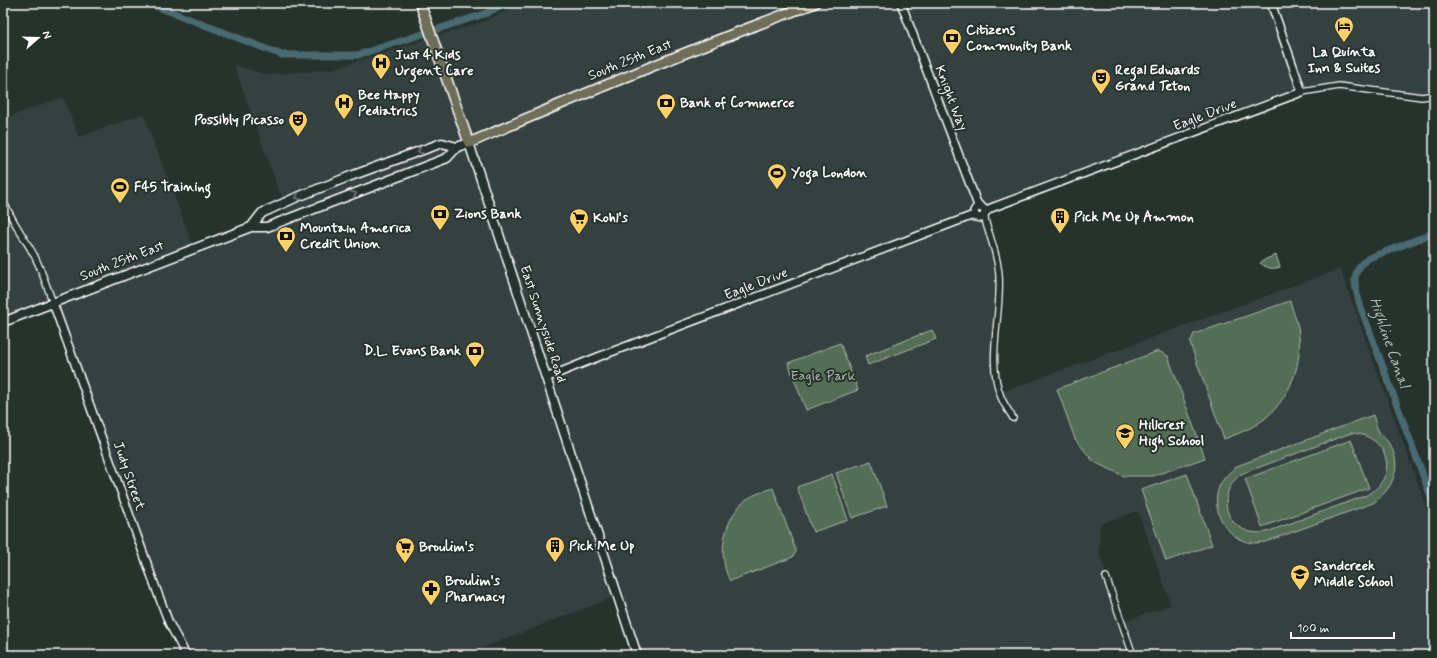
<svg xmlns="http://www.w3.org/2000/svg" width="1437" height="658" viewBox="0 0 1437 658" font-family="Mynerve,sans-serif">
<rect width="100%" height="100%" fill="#26332d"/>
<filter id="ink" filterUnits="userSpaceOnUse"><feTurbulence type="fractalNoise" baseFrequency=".025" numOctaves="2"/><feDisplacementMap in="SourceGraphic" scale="8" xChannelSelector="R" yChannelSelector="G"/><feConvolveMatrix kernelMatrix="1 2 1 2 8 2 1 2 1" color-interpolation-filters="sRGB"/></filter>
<g filter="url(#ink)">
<!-- built -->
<path fill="#344040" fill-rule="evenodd" d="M522 3H1434V95L1422 97 1339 86 1302 92 979 213 987 229 999 274 995 357 999 393 1340 269 1434 528V655H637L617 596 463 655H186L169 623 53 303 3 322V119L63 97 79 137 143 114 194 248 287 213 234 65 267 75 333 69 485 21ZM1138 511 1171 605 1122 622 1099 553 1100 524Z"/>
<!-- green -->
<path fill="#536e55" stroke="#a9b6aa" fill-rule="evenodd" d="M1276 255 1280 267C1272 270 1267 268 1260 263L1266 259Z
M1290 301C1292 309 1296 318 1298 327 1304 362 1291 398 1263 420 1251 429 1237 434 1224 439L1190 343 1194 334Z
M932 330 936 339 868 365 865 356Z
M840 343 858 390 806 410 788 363Z
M1158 351 1168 356 1205 458 1153 476H1124L1094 462 1075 439 1057 389Z
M1373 415C1375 420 1376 427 1379 432 1383 437 1388 441 1391 447 1403 468 1391 491 1373 503L1265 542C1258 543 1251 544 1244 541 1223 533 1211 507 1219 487 1223 478 1230 472 1237 466ZM1351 433C1389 435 1400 477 1367 495L1267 532C1230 539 1211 498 1241 474Z
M1351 440 1369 488 1262 527 1245 479Z
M871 461 887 506 852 518 836 473Z
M832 474 848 520 813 532 797 487Z
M1187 474 1212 545 1166 561 1141 490Z
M773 488 796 551 793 557 730 581C728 577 726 572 725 567 719 543 728 514 747 499 755 494 764 491 773 488Z"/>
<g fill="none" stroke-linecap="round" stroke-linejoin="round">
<!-- canal -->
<path stroke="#4a6b71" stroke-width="7" d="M148 3 282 55H358L487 13 506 3
M1434 233 1369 258C1348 272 1355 287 1361 308L1434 505"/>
<defs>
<path id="minor" d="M1302 92 1339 86 1422 97 1434 95
M3 200C11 220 25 238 35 257 42 271 47 287 53 303
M985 216C985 224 989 231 991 239 995 251 998 263 999 275 1002 314 986 360 1001 397 1004 405 1009 411 1013 418
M1106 577 1133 655"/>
<path id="tertiary" d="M901 3 977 203 981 207
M985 213 983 208 981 207 976 208 974 211 976 217 982 218 985 213 991 208 1302 92 1271 3
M53 303 158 594 169 623 186 655
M546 378 598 357 971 216 976 217"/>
<path id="secondary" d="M251 227 262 213 295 198 348 177 442 143 457 147
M3 322 251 227H267L447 158 457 147 469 143 637 655"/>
<path id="primary" d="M420 3 469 143C583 94 698 46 815 3"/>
</defs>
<!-- minor casing -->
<use href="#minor" stroke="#fff" stroke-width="8"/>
<!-- tertiary casing -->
<use href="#tertiary" stroke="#fff" stroke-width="10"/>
<!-- secondary casing -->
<use href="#secondary" stroke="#fff" stroke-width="11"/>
<!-- primary casing -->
<use href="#primary" stroke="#fff" stroke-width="12"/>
<!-- minor -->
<use href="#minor" stroke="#26332d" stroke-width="5.5"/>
<!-- tertiary -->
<use href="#tertiary" stroke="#26332d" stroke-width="7"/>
<!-- secondary -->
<use href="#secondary" stroke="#26332d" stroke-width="8"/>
<!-- primary -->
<use href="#primary" stroke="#706e59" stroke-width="9"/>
</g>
<!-- one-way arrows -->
<defs><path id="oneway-chevron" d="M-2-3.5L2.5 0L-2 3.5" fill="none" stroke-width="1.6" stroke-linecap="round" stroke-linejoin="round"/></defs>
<g stroke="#727a76">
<use href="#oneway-chevron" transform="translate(420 151) rotate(160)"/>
<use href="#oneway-chevron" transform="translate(354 194) rotate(-21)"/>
<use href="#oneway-chevron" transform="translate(298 197) rotate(157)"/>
</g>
</g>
<!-- icons -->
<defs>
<symbol id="hotel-pin" viewBox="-11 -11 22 30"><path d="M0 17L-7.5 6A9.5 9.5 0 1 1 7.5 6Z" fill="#ffd166" stroke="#26332d"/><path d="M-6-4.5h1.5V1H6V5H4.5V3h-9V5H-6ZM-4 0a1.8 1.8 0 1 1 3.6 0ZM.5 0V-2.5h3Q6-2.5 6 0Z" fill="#111"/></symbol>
<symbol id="bank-pin" viewBox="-11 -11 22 30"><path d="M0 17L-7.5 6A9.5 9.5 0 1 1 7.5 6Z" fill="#ffd166" stroke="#26332d"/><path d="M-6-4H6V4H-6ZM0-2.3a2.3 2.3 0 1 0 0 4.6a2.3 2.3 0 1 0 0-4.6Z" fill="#111"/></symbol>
<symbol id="hospital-pin" viewBox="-11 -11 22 30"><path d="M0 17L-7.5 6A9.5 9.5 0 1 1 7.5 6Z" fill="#ffd166" stroke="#26332d"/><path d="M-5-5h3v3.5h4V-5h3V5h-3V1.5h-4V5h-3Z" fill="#111"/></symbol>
<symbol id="theatre-pin" viewBox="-11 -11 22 30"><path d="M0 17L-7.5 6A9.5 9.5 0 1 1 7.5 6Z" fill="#ffd166" stroke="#26332d"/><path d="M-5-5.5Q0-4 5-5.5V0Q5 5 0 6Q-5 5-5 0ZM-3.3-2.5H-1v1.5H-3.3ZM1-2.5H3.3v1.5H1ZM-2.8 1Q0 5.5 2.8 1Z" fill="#111"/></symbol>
<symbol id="stadium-pin" viewBox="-11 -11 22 30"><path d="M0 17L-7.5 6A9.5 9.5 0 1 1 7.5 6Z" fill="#ffd166" stroke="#26332d"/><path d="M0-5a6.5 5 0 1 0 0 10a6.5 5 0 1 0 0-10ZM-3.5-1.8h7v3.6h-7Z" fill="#111"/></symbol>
<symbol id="building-pin" viewBox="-11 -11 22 30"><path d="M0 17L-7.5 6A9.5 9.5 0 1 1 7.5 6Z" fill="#ffd166" stroke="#26332d"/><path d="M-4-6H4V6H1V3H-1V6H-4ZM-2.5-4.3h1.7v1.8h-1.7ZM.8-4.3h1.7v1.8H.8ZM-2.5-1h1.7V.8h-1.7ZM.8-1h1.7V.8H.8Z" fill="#111"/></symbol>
<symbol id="supermarket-pin" viewBox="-11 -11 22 30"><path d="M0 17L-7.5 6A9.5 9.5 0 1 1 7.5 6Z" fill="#ffd166" stroke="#26332d"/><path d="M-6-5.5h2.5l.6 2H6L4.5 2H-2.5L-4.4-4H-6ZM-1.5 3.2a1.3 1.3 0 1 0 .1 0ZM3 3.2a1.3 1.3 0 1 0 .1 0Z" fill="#111"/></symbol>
<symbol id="school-pin" viewBox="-11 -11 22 30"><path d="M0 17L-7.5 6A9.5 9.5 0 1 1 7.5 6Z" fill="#ffd166" stroke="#26332d"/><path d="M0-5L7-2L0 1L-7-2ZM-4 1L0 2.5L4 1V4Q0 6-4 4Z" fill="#111"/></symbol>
<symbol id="pharmacy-pin" viewBox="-11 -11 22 30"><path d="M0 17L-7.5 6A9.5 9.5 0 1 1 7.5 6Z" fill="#ffd166" stroke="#26332d"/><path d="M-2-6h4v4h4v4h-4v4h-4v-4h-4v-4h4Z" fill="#111"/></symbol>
</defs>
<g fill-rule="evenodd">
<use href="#hotel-pin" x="1333" y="15" width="22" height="30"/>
<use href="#bank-pin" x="941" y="27" width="22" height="30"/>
<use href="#hospital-pin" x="370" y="52" width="22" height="30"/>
<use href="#theatre-pin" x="1090" y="67" width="22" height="30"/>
<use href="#hospital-pin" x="333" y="92" width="22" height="30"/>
<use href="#bank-pin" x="655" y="92" width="22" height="30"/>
<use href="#theatre-pin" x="287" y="109" width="22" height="30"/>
<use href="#stadium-pin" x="766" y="162" width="22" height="30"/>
<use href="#stadium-pin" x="109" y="176" width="22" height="30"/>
<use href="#bank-pin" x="429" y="203" width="22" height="30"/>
<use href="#building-pin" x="1049" y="206" width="22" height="30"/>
<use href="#supermarket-pin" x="568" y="207" width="22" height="30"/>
<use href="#bank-pin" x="275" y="225" width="22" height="30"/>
<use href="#bank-pin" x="464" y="340" width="22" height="30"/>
<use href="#school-pin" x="1114" y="422" width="22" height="30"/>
<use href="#building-pin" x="544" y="535" width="22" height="30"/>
<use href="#supermarket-pin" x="394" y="536" width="22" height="30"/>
<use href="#school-pin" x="1289" y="563" width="22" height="30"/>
<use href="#pharmacy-pin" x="420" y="578" width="22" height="30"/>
</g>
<g text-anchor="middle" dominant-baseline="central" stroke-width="4" stroke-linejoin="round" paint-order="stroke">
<!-- poi labels -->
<g font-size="14" font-weight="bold" fill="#fff" stroke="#26332d" text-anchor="start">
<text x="966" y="30">Citizens<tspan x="966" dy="16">Community Bank</tspan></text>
<text x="1344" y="52" text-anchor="middle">La Quinta<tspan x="1344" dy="16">Inn &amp; Suites</tspan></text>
<text x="395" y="55">Just 4 Kids<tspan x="395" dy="16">Urgent Care</tspan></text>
<text x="1115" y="70">Regal Edwards<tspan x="1115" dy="16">Grand Teton</tspan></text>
<text x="358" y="95">Bee Happy<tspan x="358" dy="16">Pediatrics</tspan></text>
<text x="680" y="103">Bank of Commerce</text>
<text x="284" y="120" text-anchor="end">Possibly Picasso</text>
<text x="791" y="173">Yoga London</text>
<text x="134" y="187">F45 Training</text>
<text x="454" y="214">Zions Bank</text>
<text x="1074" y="217">Pick Me Up Ammon</text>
<text x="593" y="218">Kohl's</text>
<text x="300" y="228">Mountain America<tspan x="300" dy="16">Credit Union</tspan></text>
<text x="461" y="351" text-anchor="end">D.L. Evans Bank</text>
<text x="1139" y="425">Hillcrest<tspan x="1139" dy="16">High School</tspan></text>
<text x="569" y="546">Pick Me Up</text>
<text x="419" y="547">Broulim's</text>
<text x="1314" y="566">Sandcreek<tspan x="1314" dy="16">Middle School</tspan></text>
<text x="445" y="581">Broulim's<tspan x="445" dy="16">Pharmacy</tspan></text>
</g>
<!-- street labels -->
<g font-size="14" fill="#fff" stroke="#26332d">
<text transform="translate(630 60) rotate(-22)">South 25th East</text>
<text transform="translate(951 98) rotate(69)">Knight Way</text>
<text transform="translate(1205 115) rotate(-21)">Eagle Drive</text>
<text transform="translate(122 261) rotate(-21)">South 25th East</text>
<text transform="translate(756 284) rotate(-21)">Eagle Drive</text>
<text transform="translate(543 324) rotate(72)">East Sunnyside Road</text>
<text transform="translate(129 476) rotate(71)">Judy Street</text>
</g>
<!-- park labels -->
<g font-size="14" fill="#b2beb2" stroke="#26332d">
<text x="823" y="376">Eagle Park</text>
</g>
<!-- water labels -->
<g font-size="15" font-style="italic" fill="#aebcbf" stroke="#26332d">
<text transform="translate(1389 343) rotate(71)">Highline Canal</text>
</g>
</g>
<!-- margin -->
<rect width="1437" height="658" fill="none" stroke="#26332d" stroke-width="16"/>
<rect x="8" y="8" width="1421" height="642" fill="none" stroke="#fff" stroke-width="1.5" filter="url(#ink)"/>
<!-- north arrow -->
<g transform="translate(38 38) rotate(70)" stroke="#26332d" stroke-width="3" paint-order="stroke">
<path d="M0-3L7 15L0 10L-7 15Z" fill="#ffffff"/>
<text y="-6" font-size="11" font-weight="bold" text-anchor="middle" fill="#ffffff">N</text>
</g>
<!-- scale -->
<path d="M1291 632v6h103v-6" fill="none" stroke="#ffffff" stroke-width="2"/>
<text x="1297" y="632" font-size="12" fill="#ffffff" stroke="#26332d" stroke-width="3" paint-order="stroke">100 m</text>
</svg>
